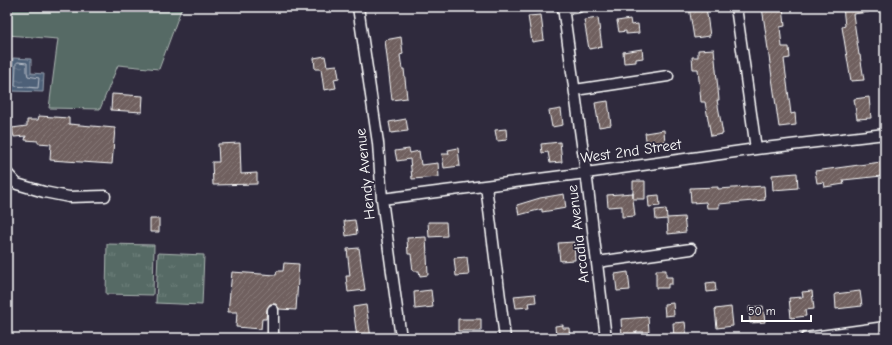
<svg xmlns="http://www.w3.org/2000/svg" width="892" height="345" viewBox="0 0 892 345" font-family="'Comic Neue',sans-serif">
<defs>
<pattern id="park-tufts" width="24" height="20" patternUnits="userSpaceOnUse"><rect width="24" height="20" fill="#576b65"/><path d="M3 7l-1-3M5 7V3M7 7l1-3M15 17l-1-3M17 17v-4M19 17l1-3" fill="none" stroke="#70817c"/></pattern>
<pattern id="water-ripples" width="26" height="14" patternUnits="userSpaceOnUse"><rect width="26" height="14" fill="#4e6078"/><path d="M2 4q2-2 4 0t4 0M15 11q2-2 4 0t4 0" fill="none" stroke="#69788c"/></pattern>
<pattern id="building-hatch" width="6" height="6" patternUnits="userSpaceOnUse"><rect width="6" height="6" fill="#70605e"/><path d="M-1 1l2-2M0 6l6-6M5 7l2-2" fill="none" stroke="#857876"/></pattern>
</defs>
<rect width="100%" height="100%" fill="#2f2a3d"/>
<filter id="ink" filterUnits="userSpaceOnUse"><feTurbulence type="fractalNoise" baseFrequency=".025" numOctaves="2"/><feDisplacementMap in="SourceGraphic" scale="8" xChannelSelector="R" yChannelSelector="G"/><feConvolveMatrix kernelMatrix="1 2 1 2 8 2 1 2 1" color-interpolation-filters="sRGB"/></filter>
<g filter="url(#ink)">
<!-- grass -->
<path fill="#576b65" stroke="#abb5b2" d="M7 7H182L159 69 118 65 100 109 49 108 58 39 7 35Z"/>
<!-- park -->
<path fill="url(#park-tufts)" stroke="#abb5b2" d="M107 244 154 245 153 295 106 294Z
M158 253 204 255 202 305 156 303Z"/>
<!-- water -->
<path fill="url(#water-ripples)" stroke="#95a0ae" d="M13 58 31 59V73L44 74 43 92 11 91Z"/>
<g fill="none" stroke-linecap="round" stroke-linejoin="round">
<!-- shore -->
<path stroke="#b8bfc9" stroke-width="1" d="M18 62 27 63V72L28 76 39 78 38 88 15 86 16 64Z"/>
</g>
<!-- building -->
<path fill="url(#building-hatch)" stroke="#fff" d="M689 7H706L710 36 694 38Z
M762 7H783L785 26 780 27 782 47H789L790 58 784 59 791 114 795 113 796 125 779 127Z
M843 7H869V12L853 14 859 55H860L864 80 851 81 842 27 845 26Z
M541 15 544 40 532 42 528 16Z
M598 18 602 47 589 49 584 20Z
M630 19 631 25 638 24 639 33 626 34V31L619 32 617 21Z
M401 37 403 54 400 55 402 69H404L407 98 392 100 385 40Z
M642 49 643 58 636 59V62L624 63 623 52Z
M714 49 719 100H717L723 134 711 136 705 102H701L698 69H693L692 57H698V50Z
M325 56 327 66 337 65 339 78 334 79 336 88 324 90 321 69H315L314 58Z
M112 94 143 96 142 112 111 110Z
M869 97 871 118 857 119 854 99Z
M608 101 611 125 599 127 595 103Z
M561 109 563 125 552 127 549 111Z
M39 116 69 118V124L115 128 112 164 50 160 51 144 38 143V141L25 140 26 136 14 137 12 128 27 126V120H38Z
M406 119 408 131 391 133 389 122Z
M506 129 507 140 497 141 495 130Z
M664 130 665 144 647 146 645 133Z
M560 142 562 162 550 163 548 152 542 153 541 144Z
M240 143 241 174 257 173V184L213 185 212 162H219L218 144Z
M458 148 460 166 444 168 442 154H449L448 150Z
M409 149 410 153 419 151 421 165 438 163 439 177 412 179 410 159 397 161 395 151Z
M881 162 882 176 843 180 844 184 825 187 824 182 817 183 815 171Z
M797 173 798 188 773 190 772 175Z
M633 181H645V199H633L635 216 622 217V206L608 207 607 195 633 193V198Z
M764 186 765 200 719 204V208H707L706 202 691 203 690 188 718 187V189Z
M564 194 566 208 542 212V209L519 215 517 205 540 198Z
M659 195 660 206 649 207 648 196Z
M666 209 667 218 684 217 686 232 668 234 667 219 656 220 655 210Z
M150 219H159V232H150Z
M355 220 357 234 346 236 344 221Z
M428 222H446L447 236 429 237Z
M426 237 428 275 420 276 419 271H413L411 254H408L407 238Z
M574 242 575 260 560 261 558 243Z
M359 248 365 290 348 292 346 276H350L347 249Z
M467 257 469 275 456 276 454 258Z
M284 263 299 264 296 310 279 309 276 304H270L267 310 266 319H262L261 329 236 327 237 312H228L232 272 276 275 277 271H283Z
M656 270H666V277H672V284H668V288H656Z
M628 272 630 290 617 291 615 274Z
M715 282 716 291 707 292 706 283Z
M431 290 433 307 415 309 414 292Z
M812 291 814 309 805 310 806 316 791 318 789 298 803 297 802 292Z
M860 291 862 306 836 309 835 294Z
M535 294 536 302 529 303 530 307 516 308 514 296Z
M673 303 674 315 665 316 664 304Z
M366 305 371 338H357L353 307Z
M763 306 765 322 750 323 749 307Z
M731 307 733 326 717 328 715 309Z
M648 317 649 332H636V337L622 338 621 319Z
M458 319H481V331H458Z
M685 322 687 338H674L673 323Z
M563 325V328H569L570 338H556L555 326Z"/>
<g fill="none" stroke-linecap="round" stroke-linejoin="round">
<defs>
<path id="street" d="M358 7 378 143 382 199 401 338
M563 7 587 180 606 338
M736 7 756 149
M563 9 578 7
M575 90 668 76
M7 173 17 184 44 192 69 197 105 196
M486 186 505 338
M382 199 586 173 756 149 885 134
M597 262 691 249
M273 310V338
M806 338 885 327"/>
</defs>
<!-- street casing -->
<use href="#street" stroke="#fff" stroke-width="13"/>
<!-- street -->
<use href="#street" stroke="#2f2a3d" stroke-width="10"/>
</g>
</g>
<g text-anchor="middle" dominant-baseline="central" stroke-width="3.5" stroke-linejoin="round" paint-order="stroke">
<!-- street labels -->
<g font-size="15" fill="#fff" stroke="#2f2a3d">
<text transform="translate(631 151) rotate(-8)">West 2nd Street</text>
<text transform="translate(365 174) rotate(-96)">Hendy Avenue</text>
<text transform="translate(578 234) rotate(-97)">Arcadia Avenue</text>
</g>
</g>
<!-- margin -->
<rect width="892" height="345" fill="none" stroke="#2f2a3d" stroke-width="24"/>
<rect x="12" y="12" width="868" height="321" fill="none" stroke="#fff" stroke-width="1.5" filter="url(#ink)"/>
<!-- scale -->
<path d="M742 315v6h69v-6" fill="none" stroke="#ffffff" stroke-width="2"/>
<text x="748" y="315" font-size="12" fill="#ffffff" stroke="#2f2a3d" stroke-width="3" paint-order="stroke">50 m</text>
</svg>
